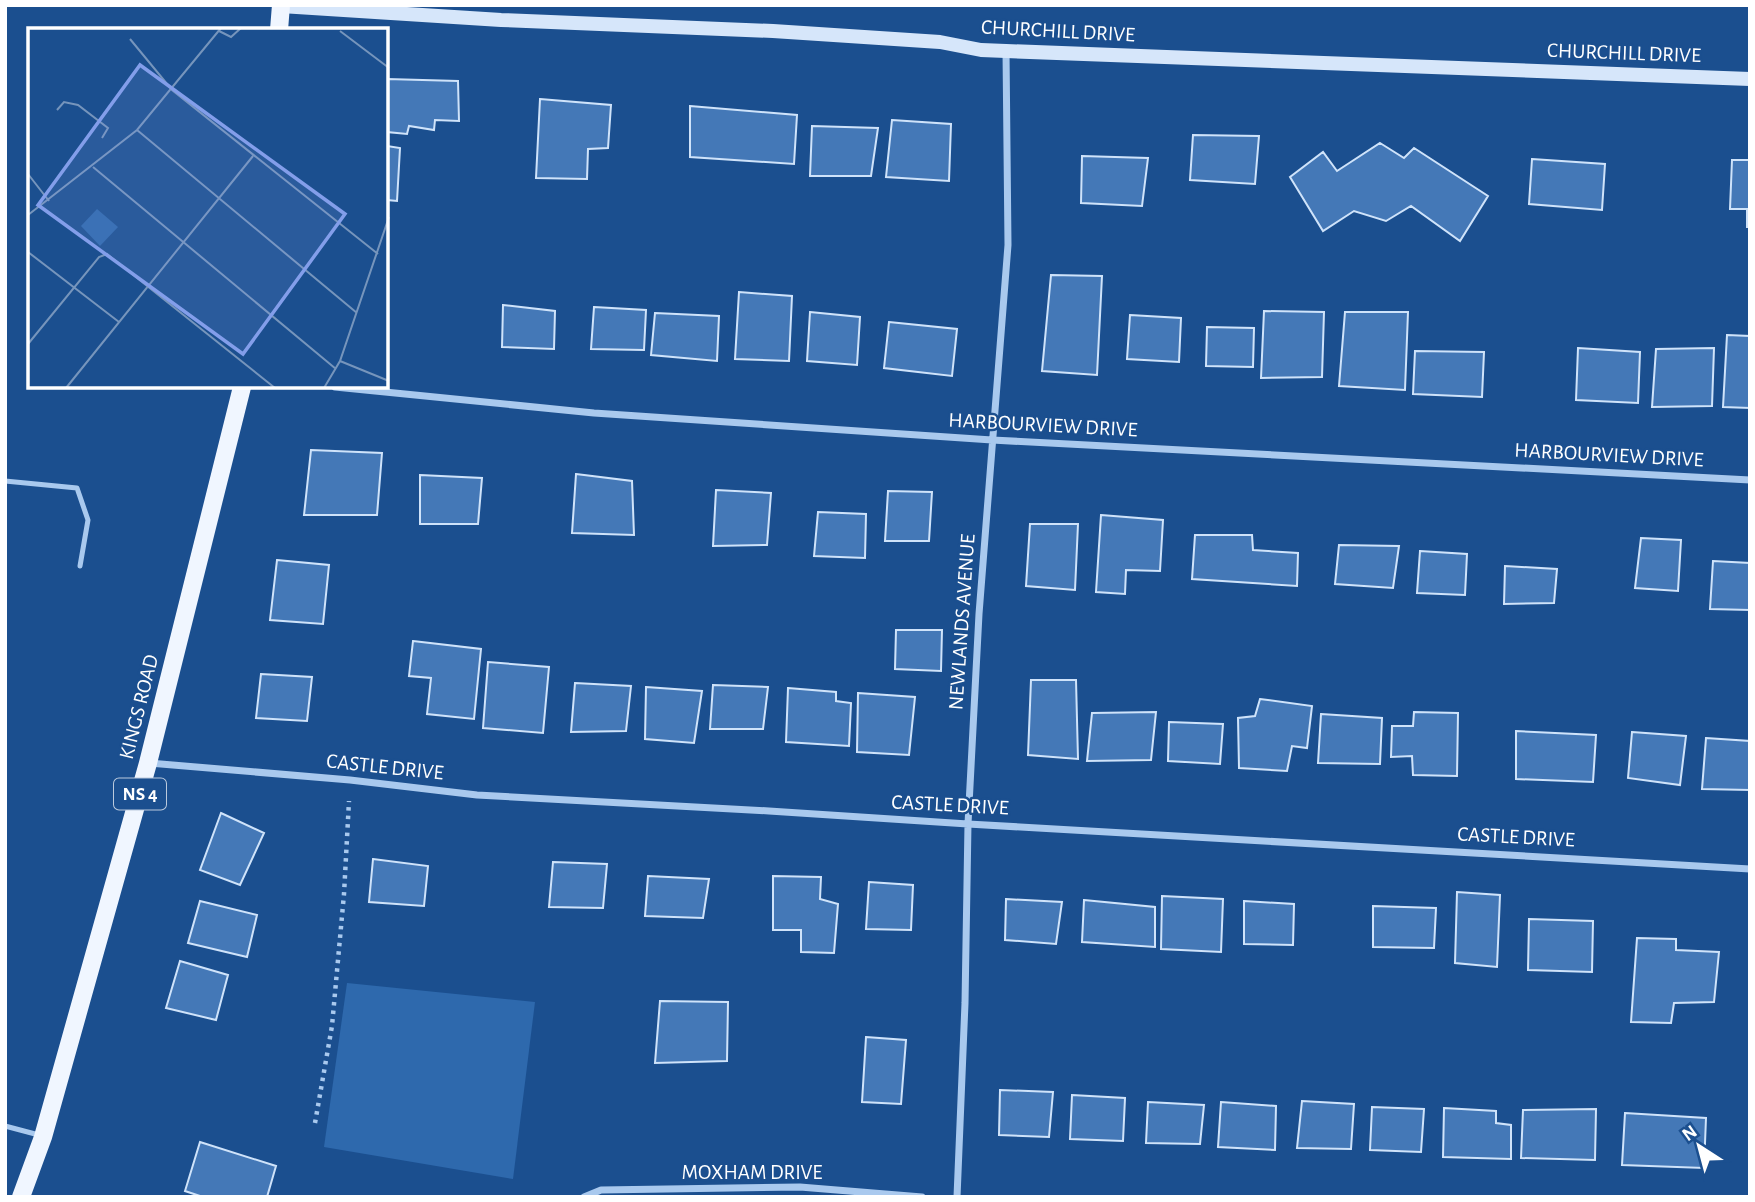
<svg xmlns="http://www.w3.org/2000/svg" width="1755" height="1202" viewBox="0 0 1755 1202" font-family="'Alegreya Sans',sans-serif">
<rect width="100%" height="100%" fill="#1b4f8f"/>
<!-- green -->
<path fill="#2e69ad" d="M347 983 535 1002 513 1179 324 1147Z"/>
<!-- building -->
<path fill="#4478b7" stroke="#cfe3fa" stroke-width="2" d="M387 79 458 81 459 121 435 120 434 130 409 126 407 134 387 132Z
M540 99 611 105 608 148 588 149 587 179 536 178Z
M690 106 797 115 794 164 690 157Z
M892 120 951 124 949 181 886 177Z
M812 126 878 128 871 176H810Z
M1193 135 1259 136 1255 184 1190 180Z
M1380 143 1404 158 1414 148 1488 196 1460 241 1411 206 1386 221 1354 211 1323 231 1290 177 1323 152 1337 171Z
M387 146 400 148 397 201 387 200Z
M1082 156 1148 158 1142 206 1081 203Z
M1532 159 1605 164 1602 210 1529 204Z
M1732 160H1750V227H1747V209H1730Z
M1051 275 1102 276 1097 375 1042 371Z
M739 292 792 296 789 361 735 359Z
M503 305 555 311 554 349 502 347Z
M594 307 646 310 644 350 591 349Z
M1264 311 1324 312 1322 377 1261 378Z
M810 312 860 317 857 365 807 361Z
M1345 312H1408L1405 390 1339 386Z
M655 313 719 316 717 361 651 355Z
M1130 315 1181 318 1179 362 1127 359Z
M889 322 957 329 952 376 884 368Z
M1207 327 1254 328 1253 367 1206 366Z
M1727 335 1750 336V408L1723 407Z
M1578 348 1640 352 1638 403 1576 400Z
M1714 348 1712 406 1652 407 1656 349Z
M1415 351 1484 352 1482 397 1413 394Z
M311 450 382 453 377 515H304Z
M576 474 632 481 634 535 572 533Z
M420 475 482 478 478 524H420Z
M716 490 771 493 767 545 713 546Z
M888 491 932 492 929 541H885Z
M818 512 866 514 865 558 814 556Z
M1101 515 1163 520 1160 571 1126 570 1125 594 1096 592Z
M1030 524H1078L1075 590 1026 586Z
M1195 535H1252L1253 550 1298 553 1297 586 1192 579Z
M1641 538 1681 540 1678 591 1635 588Z
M1339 545 1399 546 1393 588 1335 584Z
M1420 551 1467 554 1465 595 1417 593Z
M277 560 329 565 323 624 270 620Z
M1713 561 1750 563V610L1710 609Z
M1505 566 1557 569 1554 603 1504 604Z
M896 630H942L941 671 895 669Z
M413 641 481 649 474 719 427 714 431 678 409 676Z
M488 662 549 667 543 733 483 728Z
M261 674 312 677 307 721 256 718Z
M1031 680H1076L1078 759 1028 755Z
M575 683 631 686 626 731 571 732Z
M713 685 768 687 763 729H710Z
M646 687 702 691 694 743 645 739Z
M788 688 836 692V701L851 703 849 746 786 742Z
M858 693 915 697 909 755 857 752Z
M1260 699 1312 706 1307 748 1292 746 1287 771 1239 768 1238 718 1255 716Z
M1156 712 1151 760 1087 761 1092 713Z
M1414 712 1458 713 1457 776 1413 775 1412 756 1391 757 1392 726H1413Z
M1321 714 1382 718 1380 764 1318 763Z
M1169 722 1223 724 1220 764 1168 761Z
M1516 731 1596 735 1593 782 1516 779Z
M1632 732 1686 736 1680 785 1628 778Z
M1706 738 1750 741V790L1702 789Z
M221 813 264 833 240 885 200 870Z
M373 859 428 866 424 906 369 902Z
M553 862 607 864 603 908 549 907Z
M648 876 709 879 703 918 645 916Z
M773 876 821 877 820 899 838 904 834 953 801 952V930H773Z
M869 882 913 885 911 930 866 929Z
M1457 892 1500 895 1497 967 1455 963Z
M1162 896 1223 899 1221 952 1161 949Z
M1006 899 1062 902 1056 944 1005 940Z
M1084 900 1155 907V947L1082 942Z
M200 901 257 915 247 957 188 943Z
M1244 901 1294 904 1293 945 1244 944Z
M1373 906 1436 908 1434 948 1373 947Z
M1529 919 1593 921 1592 972 1528 970Z
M1637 938 1676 939V950L1719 952 1714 1002 1674 1003 1671 1023 1631 1022Z
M180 961 228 975 216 1020 166 1008Z
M660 1001 728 1002 727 1061 655 1063Z
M866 1037 906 1040 901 1104 862 1102Z
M1000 1090 1053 1092 1049 1137 999 1135Z
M1072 1095 1125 1098 1123 1141 1070 1139Z
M1302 1101 1354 1104 1351 1149 1297 1148Z
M1148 1102 1204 1105 1200 1144 1146 1143Z
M1221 1102 1276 1106 1275 1150 1218 1147Z
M1372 1107 1424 1109 1421 1152 1370 1150Z
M1444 1108 1496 1111V1123L1511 1125V1159L1443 1157Z
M1596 1109 1595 1160 1521 1158 1523 1110Z
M1625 1113 1706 1118 1704 1168 1622 1165Z
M200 1142 276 1166 267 1197H203L185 1191Z"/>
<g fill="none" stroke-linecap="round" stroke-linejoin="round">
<!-- path -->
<path stroke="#a9c9ee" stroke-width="4.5" stroke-dasharray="3.5 5" stroke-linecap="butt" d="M315 1123 332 1026 344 894 349 801"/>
<!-- lane -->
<path stroke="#a9c9ee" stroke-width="5" d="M5 481 77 488 88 520 80 566
M5 1126 39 1135"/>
<!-- street -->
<path stroke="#a9c9ee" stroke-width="7" d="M335 387 594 413 992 440 1750 480
M149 763 350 780 477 795 769 811 968 824 1750 869
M584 1197 601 1190 800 1187 922 1197
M957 1197 965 1003 968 824 979 614 1008 245 1006 51"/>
<!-- secondary -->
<path stroke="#d6e6fa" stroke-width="14" d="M281 6 501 20 773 31 940 42 981 50 1006 51 1750 79"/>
<!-- primary -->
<path stroke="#f0f6ff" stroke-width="18" d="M279 30 281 5
M21 1197 43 1137 148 763 242 387"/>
</g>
<g text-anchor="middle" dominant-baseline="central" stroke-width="5" stroke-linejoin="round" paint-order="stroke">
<!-- shield labels -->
<rect fill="#1b4f8f" stroke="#bbcadd" stroke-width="2" x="114" y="778.5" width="52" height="31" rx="5"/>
<g font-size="19" font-weight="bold" fill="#fff">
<text x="140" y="794">NS 4</text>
</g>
<!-- street labels -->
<g font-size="21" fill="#fff" stroke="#1b4f8f">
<text transform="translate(1058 31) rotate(3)">CHURCHILL DRIVE</text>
<text transform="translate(1624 53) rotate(2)">CHURCHILL DRIVE</text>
<text transform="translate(1043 425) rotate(3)">HARBOURVIEW DRIVE</text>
<text transform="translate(1609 455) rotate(3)">HARBOURVIEW DRIVE</text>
<text transform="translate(962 622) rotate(-86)">NEWLANDS AVENUE</text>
<text transform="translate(139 707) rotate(-76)">KINGS ROAD</text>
<text transform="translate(385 767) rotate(6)">CASTLE DRIVE</text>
<text transform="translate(950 805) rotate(3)">CASTLE DRIVE</text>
<text transform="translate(1516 837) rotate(3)">CASTLE DRIVE</text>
<text x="752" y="1172">MOXHAM DRIVE</text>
</g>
</g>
<!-- overview -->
<g transform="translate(28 28)">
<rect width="360" height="360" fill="#1b4f8f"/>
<path d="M69 181 90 199 72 218 53 198Z" fill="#2e69ad"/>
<path fill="none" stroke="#7695bc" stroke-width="2" d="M191 3 203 9 213 0M312 3 361 40M102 11 144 62 350 226M29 82 36 74 50 77 80 100 74 110M109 102 329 285M65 139 308 341M0 146 21 173M0 187 109 102 193 0M0 224 91 294M0 316 71 229 79 226 247 360M312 333 361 353M38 360 225 128M296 360 312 333 361 189"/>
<path fill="#839eea" fill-opacity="0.15" stroke="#839eea" stroke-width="3.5" d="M112 37 317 186 215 326 10 177Z"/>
<rect width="360" height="360" fill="none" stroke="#fff" stroke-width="3.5"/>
</g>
<!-- border -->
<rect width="1755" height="1202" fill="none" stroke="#ffffff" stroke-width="14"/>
<!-- north arrow -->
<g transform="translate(1699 1146) rotate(324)" stroke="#1b4f8f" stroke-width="5" paint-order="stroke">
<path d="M0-5L12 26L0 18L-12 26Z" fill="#ffffff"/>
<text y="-10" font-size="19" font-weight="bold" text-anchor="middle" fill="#ffffff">N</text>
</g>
</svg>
